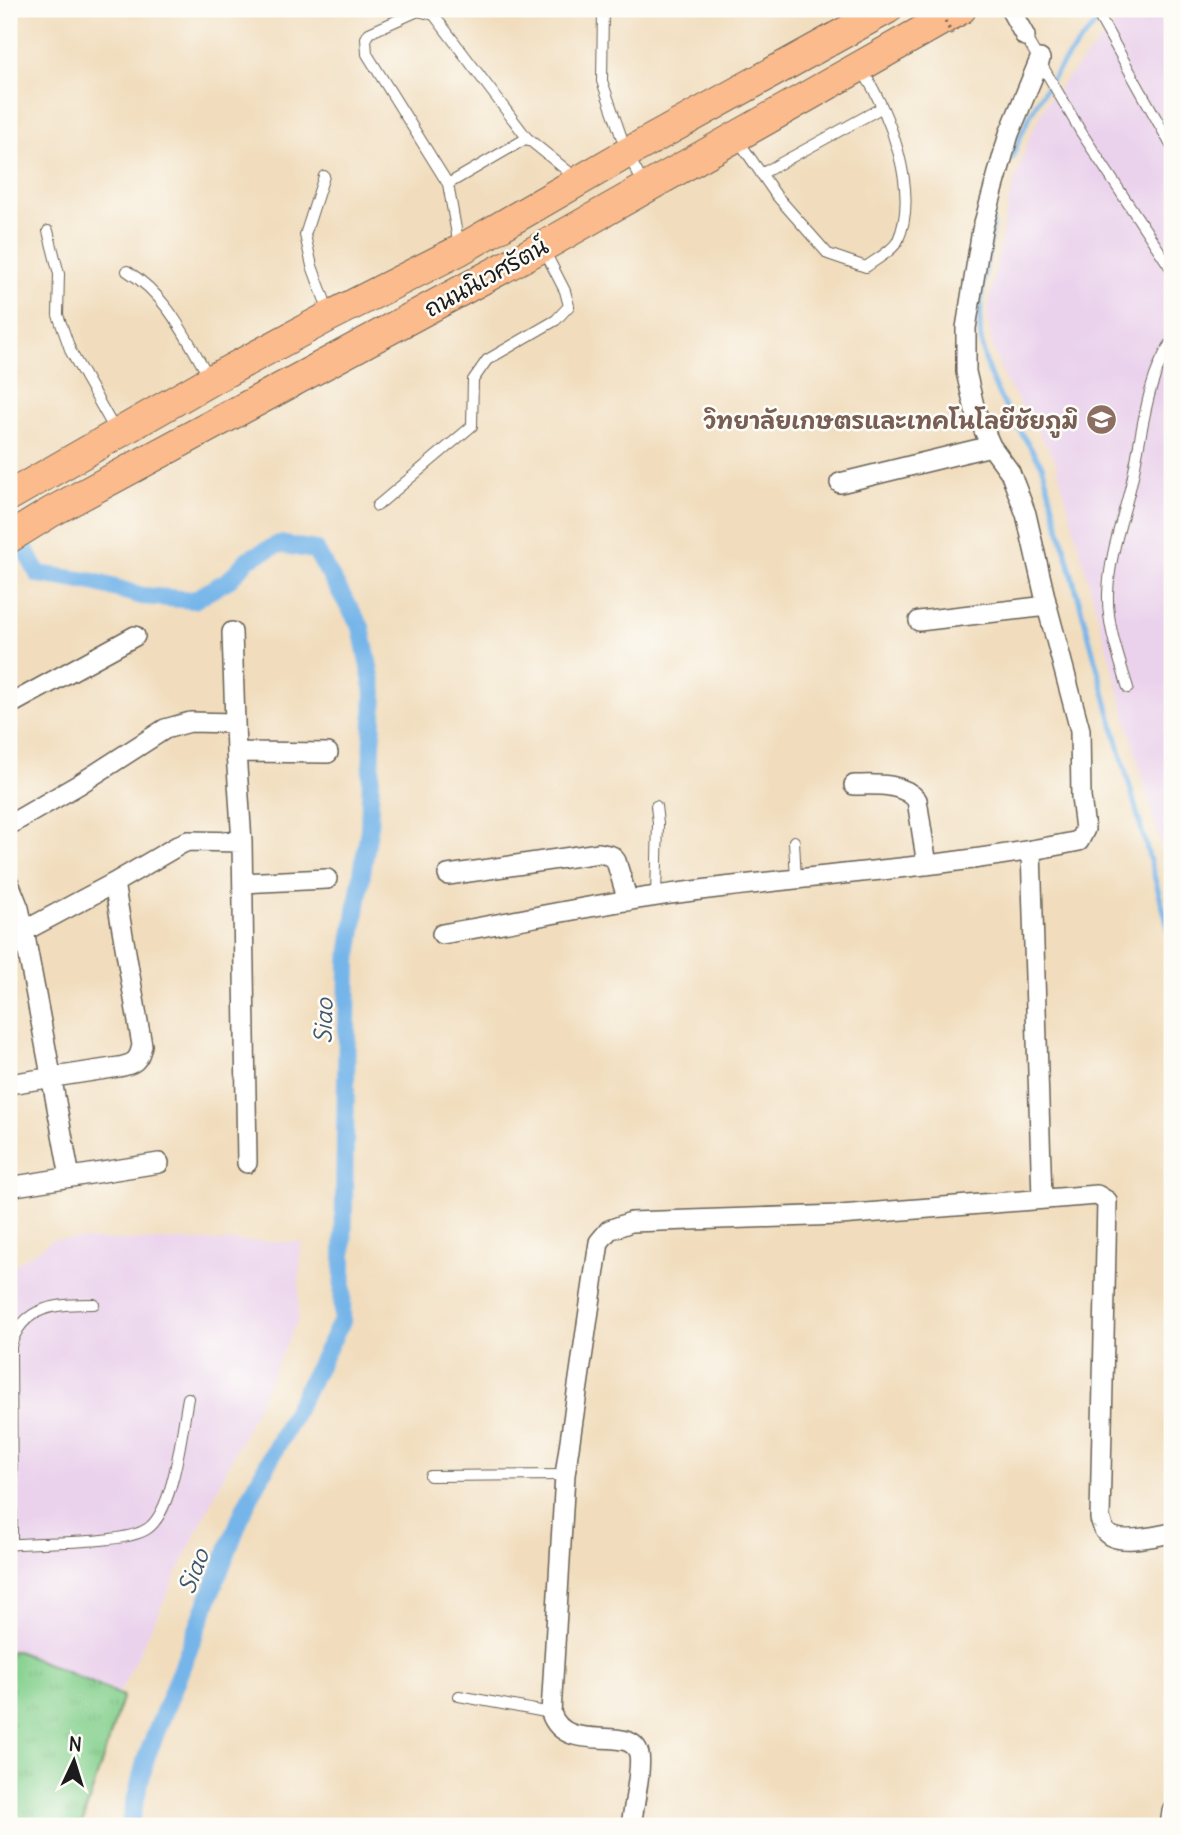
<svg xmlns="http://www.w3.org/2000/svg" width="1181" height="1835" viewBox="0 0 1181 1835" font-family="Delius,'Playpen Sans Thai',sans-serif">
<defs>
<pattern id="grass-tufts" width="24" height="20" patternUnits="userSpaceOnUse" patternTransform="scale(1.75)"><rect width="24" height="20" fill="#84d08d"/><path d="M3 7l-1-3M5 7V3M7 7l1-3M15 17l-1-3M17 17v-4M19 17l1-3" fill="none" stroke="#71b279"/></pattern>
</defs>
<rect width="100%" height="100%" fill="#fdfcf7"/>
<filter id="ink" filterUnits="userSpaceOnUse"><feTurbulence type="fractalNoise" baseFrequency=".0143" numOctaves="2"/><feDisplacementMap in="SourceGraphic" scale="14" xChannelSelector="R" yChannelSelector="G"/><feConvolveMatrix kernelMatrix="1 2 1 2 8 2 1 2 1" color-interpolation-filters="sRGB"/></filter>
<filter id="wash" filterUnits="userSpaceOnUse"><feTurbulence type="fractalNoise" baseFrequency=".00686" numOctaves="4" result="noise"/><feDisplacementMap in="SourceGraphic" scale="28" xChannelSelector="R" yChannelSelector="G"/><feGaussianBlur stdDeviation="1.57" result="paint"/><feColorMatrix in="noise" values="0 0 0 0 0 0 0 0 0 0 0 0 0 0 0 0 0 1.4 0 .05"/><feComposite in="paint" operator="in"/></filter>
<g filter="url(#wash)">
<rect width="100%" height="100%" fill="#f1ddbd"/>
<!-- built -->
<path fill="#ead1ec" d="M1132 9H1172V885L1055 459 1005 380 993 348 987 315 1008 204 1029 137 1049 99 1098 43Z
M54 1239 301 1242 298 1320 119 1695 17 1651H9V1269Z"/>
<!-- grass -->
<path fill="url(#grass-tufts)" stroke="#507654" stroke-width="2" d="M9 1651H17L123 1696 81 1826H9Z"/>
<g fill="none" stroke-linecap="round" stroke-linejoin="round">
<!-- stream -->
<path stroke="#76b5e9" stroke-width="5" d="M1012 159C1031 100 1067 52 1111 9
M993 222C989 254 981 287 980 319 978 374 1013 420 1042 465L1172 941"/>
<!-- canal -->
<path stroke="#76b5e9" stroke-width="18" d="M9 518 38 574 94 582 142 596 194 600 230 579 248 559 279 544 315 550 361 627 374 692 369 829 348 962 342 1321 244 1509 146 1758 129 1826"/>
</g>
</g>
<g filter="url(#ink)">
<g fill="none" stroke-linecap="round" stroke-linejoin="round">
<defs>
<path id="lane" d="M603 9 602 81 627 153 644 185
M1095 9 1172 147
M1025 36 1081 132 1172 270
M738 140 776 195 828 254 866 267C875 260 894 250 898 240 920 191 889 112 862 70
M761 174 881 108
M324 176 305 235 312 266 329 312
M448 184 527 138
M48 231 59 274 58 315 71 352 115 430
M459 246 448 184 367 54 366 38 369 33 418 11 434 15 527 138 575 177
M127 271C167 295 186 338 209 377
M377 506 472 426 473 380 487 360 556 320 569 306 565 291 544 250
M1128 688C1119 658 1107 626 1108 594 1109 558 1121 524 1130 489 1142 441 1144 383 1172 341
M656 806 658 823 656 896
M794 841 796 880
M430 1476 565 1475
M12 1544 11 1346C22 1305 58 1304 94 1304
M9 1545C41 1541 122 1545 147 1529 174 1512 182 1429 188 1398
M459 1696 551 1713"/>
<path id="street" d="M1010 9 1025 36
M840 483 991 446
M919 621 1047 606
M232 632 236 752 242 842 247 1163
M9 705 135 636
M236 752 328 753
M854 785C875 785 902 782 917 800L927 865
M9 825 78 785 165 729 190 722 235 723
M1031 851 1042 1198
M448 875 599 853 612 856 616 861 628 901
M9 883 19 908 24 931 70 1177
M243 883 327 879
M442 934C513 922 585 906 657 896 797 875 940 870 1079 841L1085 829 1081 797 1080 730 1047 606 1026 514 1010 472 991 446 975 410 966 372V328L982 230 1009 134 1040 59
M9 939 114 883 181 844 188 841 242 842
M9 1084 119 1067C134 1064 139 1061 142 1045L114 883
M9 1187 159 1163
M631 1826C633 1810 642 1768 639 1754 631 1722 566 1757 551 1713L565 1475 599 1242 609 1230 631 1222 840 1215 1097 1195 1107 1201 1100 1519C1101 1519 1103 1529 1104 1530 1115 1547 1155 1536 1172 1533
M1170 1826 1172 1811"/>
<path id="primary" d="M9 496 211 380 330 316 460 250 627 153 887 9
M9 538 51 512 542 247 961 9"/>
</defs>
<!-- lane casing -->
<use href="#lane" stroke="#676054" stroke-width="12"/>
<!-- street casing -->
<use href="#street" stroke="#676054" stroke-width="22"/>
<!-- primary casing -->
<use href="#primary" stroke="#676054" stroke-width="32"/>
<!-- lane -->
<use href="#lane" stroke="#fff" stroke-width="10"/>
<!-- street -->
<use href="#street" stroke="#fff" stroke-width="19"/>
<!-- primary -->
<use href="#primary" stroke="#fbbb8c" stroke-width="30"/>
<!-- path-bridge -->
<path stroke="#676054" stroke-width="3.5" stroke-dasharray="2 5" stroke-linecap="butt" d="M938 9 952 34"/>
</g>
</g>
<!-- icons -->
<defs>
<symbol id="university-disc" viewBox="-11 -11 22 22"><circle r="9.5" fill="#8d6e63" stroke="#fdfcf7"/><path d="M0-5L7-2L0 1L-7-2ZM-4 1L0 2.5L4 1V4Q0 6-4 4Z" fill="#fff"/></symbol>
</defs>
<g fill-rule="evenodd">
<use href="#university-disc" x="1084" y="402" width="35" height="35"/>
</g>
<g text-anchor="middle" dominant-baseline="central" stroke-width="5" stroke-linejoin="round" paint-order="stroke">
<!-- street labels -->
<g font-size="23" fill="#1c1c1c" stroke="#fdfcf7">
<text transform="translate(486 277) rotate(-29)">ถนนนิเวศรัตน์</text>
</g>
<!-- education labels -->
<g font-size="23" font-weight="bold" fill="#785e54" stroke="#fdfcf7" text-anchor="end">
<text x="1078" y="420">วิทยาลัยเกษตรและเทคโนโลยีชัยภูมิ</text>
</g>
<!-- water labels -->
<g font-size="24" font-style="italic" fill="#40596e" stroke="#fdfcf7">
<text transform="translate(323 1021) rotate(-89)">Siao</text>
<text transform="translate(193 1571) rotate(-69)">Siao</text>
</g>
</g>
<!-- margin -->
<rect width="1181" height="1835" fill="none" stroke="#fdfcf7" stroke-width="35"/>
<!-- north arrow -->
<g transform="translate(74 1761) rotate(4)" stroke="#fdfcf7" stroke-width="5" paint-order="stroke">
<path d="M0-5L12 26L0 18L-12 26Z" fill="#1c1c1c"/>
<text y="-10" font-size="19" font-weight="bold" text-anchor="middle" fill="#1c1c1c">N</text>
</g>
</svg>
